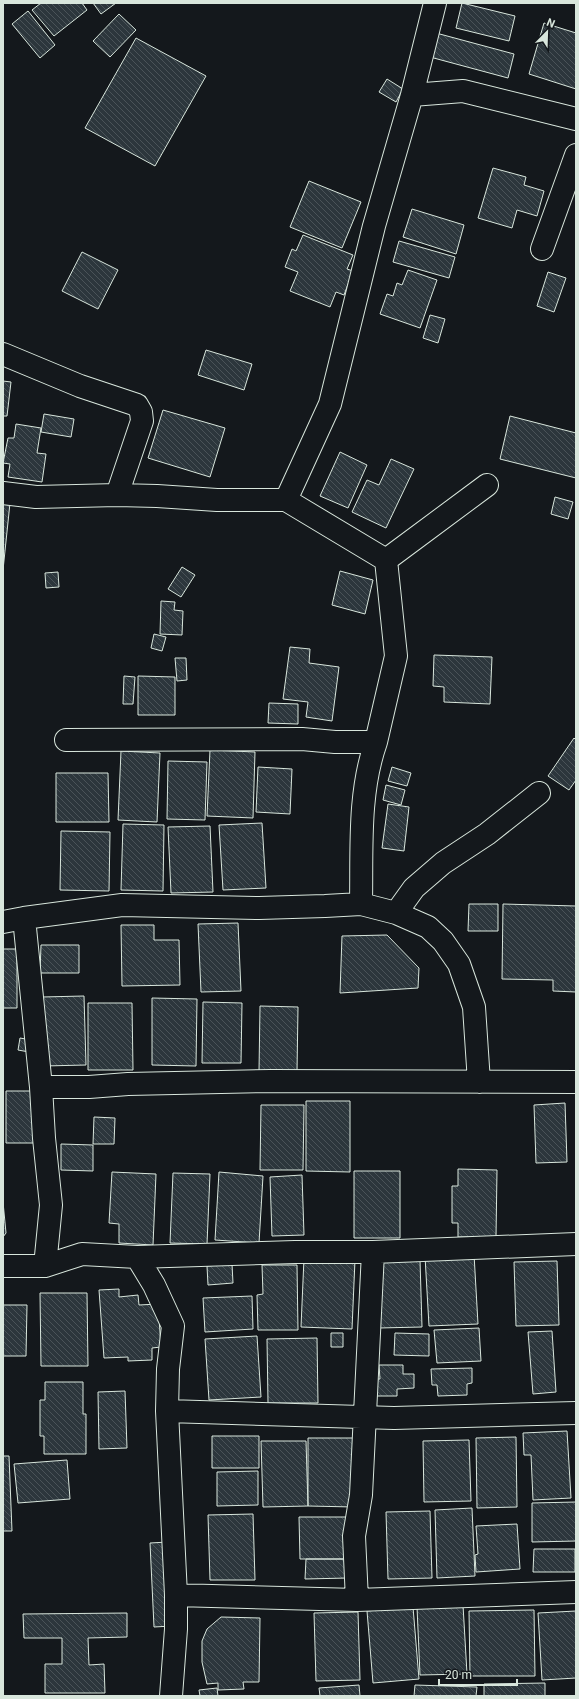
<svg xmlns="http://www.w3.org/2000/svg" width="579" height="1699" viewBox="0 0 579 1699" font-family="Roboto,sans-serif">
<defs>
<pattern id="building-back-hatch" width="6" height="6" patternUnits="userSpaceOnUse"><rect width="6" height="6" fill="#2c363c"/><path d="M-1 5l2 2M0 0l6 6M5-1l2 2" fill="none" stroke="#4a5358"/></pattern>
</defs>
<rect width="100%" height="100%" fill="#14181c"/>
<!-- building -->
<path fill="url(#building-back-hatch)" stroke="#d8e6dc" d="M41 3H82L87 10 54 36 32 10Z
M93 3H116L101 14Z
M462 3 515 16 509 41 456 28Z
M28 11 55 45 40 58 12 24Z
M119 14 136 30 110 57 93 41Z
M544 23 576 33V89L529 74Z
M436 33 514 54 508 78 430 57Z
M136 38 206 76 155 166 85 128Z
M387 79 403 89 396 102 379 92Z
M493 168 526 177 524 185 544 191 537 216 517 210 512 228 478 218Z
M309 181 361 202 342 248 290 227Z
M412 209 464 225 456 254 403 237Z
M303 235 353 255 347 269 353 271 344 295 336 292 330 307 290 291 298 272 285 267 292 249 296 251Z
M399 241 455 257 449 278 393 262Z
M82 252 118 270 98 309 62 291Z
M408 270 437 280 420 328 380 314 387 294 393 296 397 283 402 285Z
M548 272 566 278 554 312 537 306Z
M430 315 445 319 438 343 423 338Z
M206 350 252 364 244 390 198 375Z
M3 381 11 382 7 416H3Z
M163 410 225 428 210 477 148 458Z
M44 414 74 419 71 437 41 432Z
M510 416 576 433V478L500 459Z
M16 424 41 428 37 453 46 454 42 482 8 477 10 464 3 463 8 438H14Z
M340 452 367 465 348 508 320 496Z
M391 459 414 469 386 528 352 512 367 480 379 485Z
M555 497 573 502 568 519 551 514Z
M3 502 10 503 3 570Z
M182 567 195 575 181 597 168 589Z
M340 571 373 580 365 614 332 605Z
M58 572 59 587 46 588 45 573Z
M161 601 175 602 174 610 183 611 182 635 160 634Z
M154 634 166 637 162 651 151 648Z
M290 647 310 649 309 663 339 667 332 721 306 717 308 702 283 699Z
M434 655 492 657 490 704 444 702V687L433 686Z
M175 658H186L187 680 177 681Z
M124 676 135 677 133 704H123Z
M138 676 175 677V715H138Z
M269 703 298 704V724L268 723Z
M574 738 576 740V780L569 790 548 776Z
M210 750 255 752 253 818 207 816Z
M121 751 160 753 157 822 118 820Z
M168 761 207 762 205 820 167 819Z
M258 767 292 769 290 814 256 812Z
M392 767 411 773 407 786 388 781Z
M56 773H108L109 822H56Z
M386 785 405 790 401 805 383 800Z
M388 804 409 807 404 851 382 848Z
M262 823 266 888 223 890 219 825Z
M123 824 164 825 163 891 121 890Z
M210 826 213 892 171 893 168 827Z
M61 831 110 832 109 891 60 890Z
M469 904H498V931H468Z
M503 904 576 906V992L553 991V980L502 979Z
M238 923 241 991 201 992 198 924Z
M121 925H154V940H179L180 985 122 986Z
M387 935 419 968 418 988 340 993 342 936Z
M41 945H79V973H40Z
M3 949H17V1008H3Z
M84 996 86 1065 44 1066 42 997Z
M152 998 197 999 196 1066 152 1065Z
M203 1002 242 1003 241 1063H202Z
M88 1003H132L133 1070H88Z
M260 1006 298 1007 297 1072 259 1071Z
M20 1038 31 1040 29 1052 18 1050Z
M6 1091H36V1143H6Z
M306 1101H350V1172L306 1171Z
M565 1103 567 1162 536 1163 534 1105Z
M261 1105H304L303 1170H260Z
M94 1117 115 1118 114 1144H93Z
M61 1144 93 1145V1171L61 1170Z
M458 1169 497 1170 496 1237H458V1223H452V1186H458Z
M354 1171H400V1238H354Z
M112 1172 156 1174 153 1245 119 1243V1224L109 1223Z
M219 1172 263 1176 259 1243 215 1240Z
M173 1173 210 1174 207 1244 170 1243Z
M302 1175 304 1235 272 1236 270 1177Z
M3 1202 6 1233 3 1237Z
M474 1254 478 1324 429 1326 425 1256Z
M304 1258 355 1260 352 1329 301 1327Z
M420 1260 422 1327 379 1328 377 1261Z
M557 1261 559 1325 516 1326 514 1262Z
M232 1264 233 1283 208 1285 207 1266Z
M262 1265H297L298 1330H258L257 1295 263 1294Z
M119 1289V1297L138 1295 139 1305 158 1304 161 1347 152 1348V1360L128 1361V1357L104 1358 99 1290Z
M40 1293H87L88 1366H41Z
M252 1296 253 1329 205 1332 203 1298Z
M3 1305H27L26 1356H3Z
M479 1328 481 1361 437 1363 434 1330Z
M552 1331 556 1392 533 1394 528 1332Z
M331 1333H343V1347H331Z
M395 1333 429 1334V1356L394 1355Z
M257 1336 261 1397 209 1400 205 1339Z
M317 1338 318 1403H268L267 1339Z
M379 1365H403V1374H414V1388L397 1389V1396H374V1379H380Z
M472 1368V1383L467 1384V1395L438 1396 437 1385H432L431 1369Z
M45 1382H83V1414H86V1454H44V1436H40V1400H45Z
M125 1391 127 1448 99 1449 98 1392Z
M567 1431 571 1498 533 1500 531 1455H524L523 1433Z
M212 1436H259V1468H212Z
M516 1437 517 1507 477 1508 476 1438Z
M308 1438H354V1507L308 1506Z
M469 1440 471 1501 424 1502 423 1441Z
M261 1441H306L308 1506 263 1507Z
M3 1456H9L12 1531H3Z
M67 1460 70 1499 18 1503 14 1464Z
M258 1471V1505L217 1506V1472Z
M576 1502V1541L532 1542V1503Z
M472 1508 475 1576 437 1578 435 1510Z
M430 1511 432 1578 388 1579 386 1512Z
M253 1514 255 1580H210L208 1515Z
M299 1517H348V1559H300Z
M517 1524 520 1569 476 1572 475 1555 478 1554 476 1526Z
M168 1542 172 1626 154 1627 150 1543Z
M534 1549H575V1572H533Z
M306 1559H348V1578L305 1579Z
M463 1605 467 1674 420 1675 417 1607Z
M413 1607 419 1679 373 1683 367 1611Z
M534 1610 535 1676H470L469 1611Z
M576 1611V1678L542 1680 538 1613Z
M358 1612 360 1680 316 1681 314 1613Z
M127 1613V1637L88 1638 89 1665 104 1664 105 1693H45V1664H62V1638H24L23 1614Z
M221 1617 260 1618 259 1682H243L244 1689 218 1690V1683L207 1684 202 1662V1641L207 1629Z
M545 1683V1696H484V1684Z
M359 1685 360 1696H320L319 1688Z
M415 1685 477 1687 476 1696H414Z
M217 1688 218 1696H200L199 1690Z"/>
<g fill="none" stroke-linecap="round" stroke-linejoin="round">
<defs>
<path id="minor" d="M412 95 435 3
M542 249 576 155
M3 354 80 386 137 405 141 412 142 421 117 495 157 496 217 500H286
M3 493 36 497 117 495
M386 560 487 485
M66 740 302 739 335 742H376C358 793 362 850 361 904
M376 742 396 656 386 560 286 500 330 404 374 226 412 95 463 91 576 119
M396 913 414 888 443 863 487 834 539 793
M24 918 41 1087
M3 922 24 918 122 905 259 908 325 906 361 904 396 913 428 927 443 941 459 964 474 1007 479 1082
M137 1257 295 1252H373L576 1244
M3 1266H45L82 1254 137 1257 154 1285 173 1326 168 1369 167 1411 176 1595V1629L171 1696
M45 1266 51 1205 44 1138 41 1087H89L128 1084 271 1081 576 1082
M167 1411 394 1418 576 1413
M176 1595 357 1600 576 1592
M357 1600 354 1536 361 1495 373 1252"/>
</defs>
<!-- minor casing -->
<use href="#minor" stroke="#d8e6dc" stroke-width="24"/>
<!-- minor -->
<use href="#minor" stroke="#14181c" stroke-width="22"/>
</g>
<!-- border -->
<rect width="579" height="1699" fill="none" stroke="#d8e6dc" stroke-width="8"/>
<!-- north arrow -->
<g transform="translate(547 32) rotate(23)" stroke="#14181c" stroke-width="3" paint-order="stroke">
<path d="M0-3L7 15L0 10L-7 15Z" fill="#d8e6dc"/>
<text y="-6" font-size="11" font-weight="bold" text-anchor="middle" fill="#d8e6dc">N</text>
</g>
<!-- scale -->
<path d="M439 1679v6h78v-6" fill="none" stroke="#d8e6dc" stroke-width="2"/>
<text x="445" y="1679" font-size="12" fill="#d8e6dc" stroke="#14181c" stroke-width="3" paint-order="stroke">20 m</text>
</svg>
